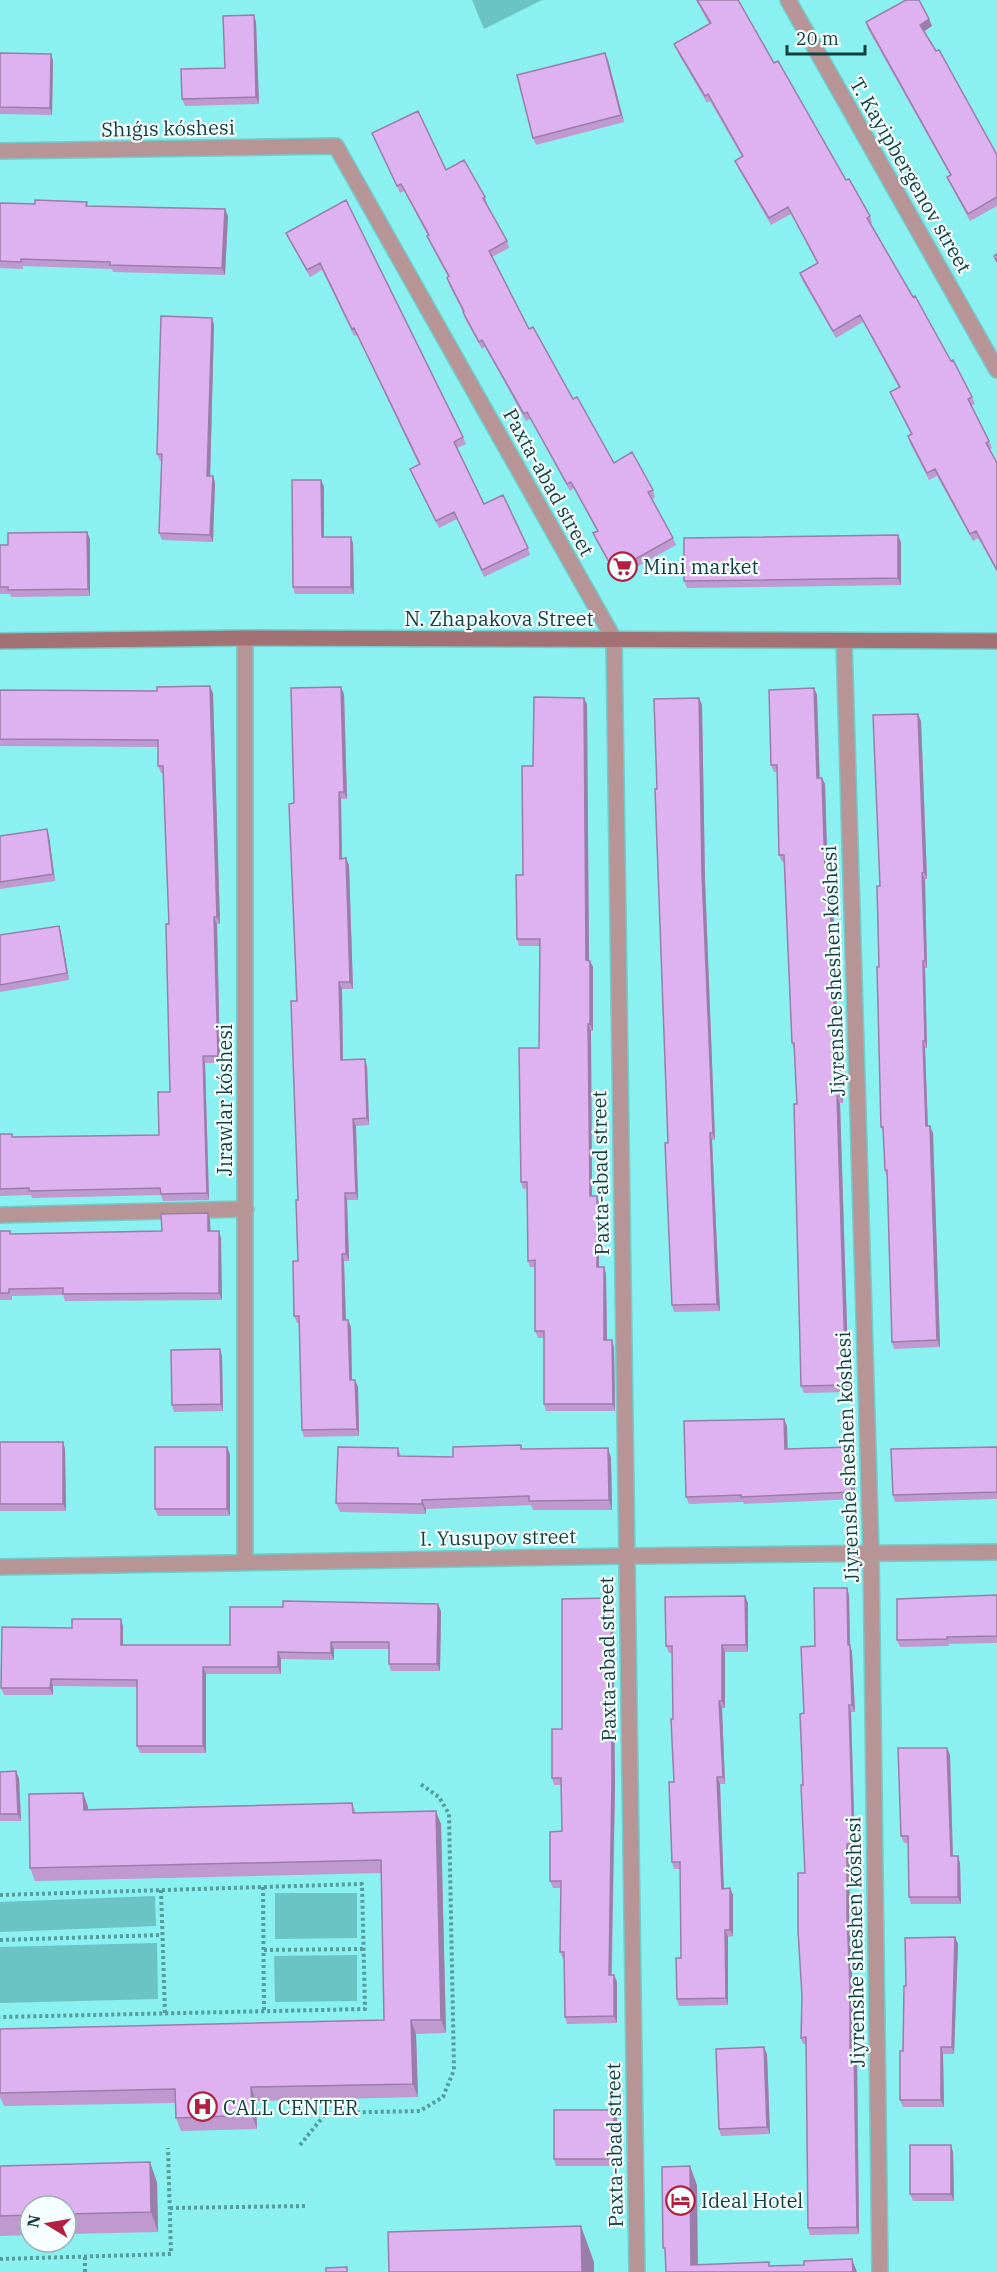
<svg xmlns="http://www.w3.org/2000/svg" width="997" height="2272" viewBox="0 0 997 2272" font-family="'IBM Plex Serif',serif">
<rect width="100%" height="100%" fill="#8bf0f0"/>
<!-- green -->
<path fill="#6ac4c4" d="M472 0H542L484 29Z
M275 1893H357V1938L275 1939Z
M155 1896 156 1926 0 1932V1902Z
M157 1943 158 1999 0 2003V1947Z
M357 1955V2001L275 2002 274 1956Z"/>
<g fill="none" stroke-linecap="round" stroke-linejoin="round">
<defs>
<path id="minor" d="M788 0 997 370
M0 151 336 146 614 639 637 2272
M245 638V1562
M844 641 871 1553 880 2272
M0 1215 246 1209
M0 1567 627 1556 997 1552"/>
<path id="secondary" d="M0 641 245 638 997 641"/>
</defs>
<!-- minor casing -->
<use href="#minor" stroke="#73cccc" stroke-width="18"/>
<!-- secondary casing -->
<use href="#secondary" stroke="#73cccc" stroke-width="18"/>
<!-- path -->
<path stroke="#539d9d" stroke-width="4" stroke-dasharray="3 3" stroke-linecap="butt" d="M263 1887 264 2011
M161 1890 165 2013
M0 1895 362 1884 365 2009 0 2017
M0 1940 162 1935
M264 1950 363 1949
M300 2145 326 2113 420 2111 443 2097 454 2070 449 1814 439 1797 419 1783
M170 2208 305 2206
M85 2257V2272
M0 2259 171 2254 168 2148"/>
<!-- minor -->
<use href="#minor" stroke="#b79495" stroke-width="15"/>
<!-- secondary -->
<use href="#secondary" stroke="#a37173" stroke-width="15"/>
</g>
<!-- wall -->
<path fill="#bf99cf" d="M696 0H738L774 63 846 180 870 216 872 223 870 224 972 397 975 404 971 406 989 441 992 448 990 449 997 463V572L978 538 973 541 937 476 929 480 910 443 908 436 911 434 893 399 890 392 899 388 863 322 836 338 802 280 800 273 817 263 791 214 771 225 738 168 735 161 742 157 710 101 707 103 677 51 674 44 709 24Z
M254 15 256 22 259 104 185 106 182 99 225 68Z
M929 19 932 26 924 31 997 155V206L970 221 950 184 947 177 950 175 868 29 866 22Z
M0 53 51 54 53 61 52 115 0 114Z
M608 60 624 122 536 145 533 138Z
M372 133 446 170 485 197 487 204 507 241 509 248 492 257 529 329 614 463 653 490 655 497 652 499 673 538 676 545 617 578 596 540 593 533 597 531 574 488 570 491 530 419 526 421 485 347 482 349 465 319 463 312 449 285 447 278 448 277 430 243 427 236H428L404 191 400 193Z
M346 200 463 437 466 444 457 448 484 504 528 548 530 555 484 577 457 519 439 528 410 469 419 465 357 335 354 336 322 270 310 277 289 240 286 233Z
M87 202 88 206 228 216 225 275 113 272 112 269 23 266V269L0 268V203L35 204Z
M212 318 214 325 210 476H213L215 483 213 542 162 540 159 533 162 461H160L157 454Z
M321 480 324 487V537L353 543 354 594H295L293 587Z
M87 532 90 539V596L11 597 10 594H0V545H8Z
M901 542V585L687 588 684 581Z
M814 688 817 695 819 778H822L825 784 827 870H829L832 877 838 1058 841 1064 843 1103H840L849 1392 804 1393 801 1386 797 1104 794 1050 792 1043 784 862H782L779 855 777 772H774L771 765Z
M0 690 213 693 220 924H217L220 1063H205L209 1200 163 1201 161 1195 32 1198 31 1195 0 1196V1134H12V1137L159 1135 170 1092 169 924 166 848 163 773H161L158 766V747L0 746Z
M344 694 347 799H341L342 858 349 865 353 989H342L343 1060 367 1066 369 1125 356 1126 358 1200H347L349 1261H344L346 1320 351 1327 352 1380 358 1387 359 1436 304 1437 302 1430 300 1323H297L294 1316 298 1261V1200L294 803Z
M699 698 702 705 705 880 715 1140H712L720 1311 674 1312 672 1305 668 1143 657 789Z
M587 704 589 960 593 967V1031H591L592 1196H597L599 1203V1267H604L606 1274 607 1340 614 1347 615 1411H546L544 1404V1338H538L535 1331V1267H530L528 1261 527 1189H523L521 1182 539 1048 540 946H519L517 939 533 766Z
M921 721 927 879H925L927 968H925L927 1048H925L928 1126 933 1133 940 1347 894 1349 892 1342 887 1177 885 1170 884 1134 881 1127 880 886Z
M47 829 49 836 55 881 0 889V836Z
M59 926 61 933 69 980 0 992V935Z
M208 1213 210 1220V1231L221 1238 222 1300 65 1301 63 1295 12 1296V1300H0V1231H10L11 1234 162 1231Z
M222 1356 223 1411 174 1412 172 1405Z
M784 1419 787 1426V1449L851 1447 854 1454 855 1499 744 1504 743 1502 689 1504 686 1497Z
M0 1442H63L65 1449 66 1511H0Z
M521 1445 522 1449 608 1448 611 1458 612 1510H533L531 1505 426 1509V1514L340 1512 336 1503 398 1448 401 1456 453 1457Z
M997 1447V1499L895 1502 893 1495Z
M230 1454V1516H158L155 1509Z
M847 1588 849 1595 850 1646 852 1652 855 1712H851L855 1850 850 1851 849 1921 853 1995 852 2048 857 2055 859 2234 810 2235 808 2228 806 2044H803L801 2038 805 1873 803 1785 804 1713Z
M997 1595V1643L949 1644V1646L900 1647 897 1640Z
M745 1596 748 1603V1652H725V1708H722L725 1784H720L724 1889 733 1895V1936L728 1937V2005L679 2006 677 1999 681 1958V1869H674L672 1862 674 1782 672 1653H669L666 1646Z
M613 1605 615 1785 612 1975H614L617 1982V2023L567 2024 565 2017 564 1959H563L560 1952 561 1888H553L550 1881 562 1831 561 1785H554L552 1778 562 1729Z
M441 1611 440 1671H391L389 1664V1649H334V1660L281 1659V1674H206V1753H140L137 1746V1687L53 1686V1695H4L1 1688 72 1628 123 1626V1645H230Z
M947 1748 950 1755 953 1856 960 1863 961 1904H911L909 1897 908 1843H904L901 1836Z
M0 1772 19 1778 21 1821H0Z
M83 1793 88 1807V1809L352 1803 356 1813 441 1824 446 2033 416 2034 418 2097 256 2101 257 2129 181 2131 176 2118 175 2103 4 2106 0 2097V2029L384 2020 381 1873 35 1881 30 1868Z
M955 1937 958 1944 954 2054H943L944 2107H903L900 2100 906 1986Z
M767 2054 770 2134 721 2136 719 2129Z
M614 2110 617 2117V2166H556L554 2159Z
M953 2152 954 2201H913L910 2194Z
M0 2166 157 2182 158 2232 66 2234V2206H30V2235L0 2236Z"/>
<!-- shaded-wall -->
<path fill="#9b7da9" d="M254 15 256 22 259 104 256 97Z
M929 19 932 26 923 32 920 25Z
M605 53 608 60 624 122 621 115Z
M51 54 53 61 52 115 50 108Z
M225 209 228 216 225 275 222 268Z
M212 318 214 325 210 483 207 476Z
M213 476 215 483 213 542 210 535Z
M321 480 324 487V544L322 537Z
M87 532 90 539V596L88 589Z
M898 535 901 542V585L898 578Z
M351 537 353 543 354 594 351 587Z
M210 686 213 693 220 924 217 917Z
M341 687 344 694 347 799 344 792Z
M814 688 817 695 820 785 817 778Z
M584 698 587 704 589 967 586 960Z
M699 698 702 705 705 880 715 1140 713 1133 702 873Z
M918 714 921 721 927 879 924 872Z
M822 778 825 784 828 877 825 870Z
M339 792 341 799 342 866 340 859Z
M47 829 49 836 55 881 53 874Z
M346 858 349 865 353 989 350 982Z
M829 870 832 877 839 1065 836 1058Z
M922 873 925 879 927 968 925 961Z
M214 917 217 924 220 1063 218 1056Z
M59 926 61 933 69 980 67 973Z
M590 961 593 967V1031L590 1024Z
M923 961 925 968 927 1048 925 1041Z
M339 982 342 989 343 1067 341 1060Z
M588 1024 591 1031 592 1203 590 1196Z
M923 1041 925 1048 928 1133 926 1126Z
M203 1056 205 1063 209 1200 207 1193Z
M838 1058 841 1064 843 1103 840 1096Z
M365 1059 367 1066 369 1125 367 1118Z
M837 1096 840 1103 849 1392 846 1385Z
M353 1119 356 1126 358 1200 356 1193Z
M930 1126 933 1133 940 1347 937 1340Z
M710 1133 712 1140 720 1311 717 1304Z
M345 1193 347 1200 349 1261 346 1254Z
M597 1196 599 1203V1274L597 1267Z
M208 1213 210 1220 211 1238 208 1231Z
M219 1231 221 1238 222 1300 219 1293Z
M342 1254 344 1261 346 1327 343 1320Z
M604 1267 606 1274 607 1347 604 1340Z
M348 1320 351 1327 352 1387 350 1380Z
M612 1340 614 1347 615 1411 613 1404Z
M220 1349 222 1356 223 1411 221 1404Z
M355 1380 358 1387 359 1436 357 1429Z
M784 1419 787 1426 788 1456 785 1449Z
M63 1442 65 1449 66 1511 63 1504Z
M227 1447 230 1454V1516L227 1509Z
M851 1447 854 1454 855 1499 852 1492Z
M608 1448 611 1458 612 1510 609 1500Z
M422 1500 426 1509V1514L422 1504Z
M847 1588 849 1595 850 1646 852 1652 855 1712 852 1705 848 1645Z
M745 1596 748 1603V1652L746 1645Z
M611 1598 613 1605 615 1785 611 1982 609 1975Z
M438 1604 441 1611 440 1671 437 1664Z
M121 1619 123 1626V1652L121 1645Z
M331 1642 334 1649V1660L331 1653Z
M722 1645 725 1652V1708L722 1701Z
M278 1652 281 1659V1674L278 1667Z
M203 1667 206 1674V1753L203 1746Z
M51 1679 53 1686V1695L50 1688Z
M719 1701 722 1708 725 1784 723 1777Z
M849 1705 851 1712 855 1850 853 1843Z
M947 1748 950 1755 953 1863 951 1856Z
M16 1771 19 1778 21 1821 18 1814Z
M717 1777 720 1784 724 1896 722 1889Z
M83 1793 88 1807 89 1823 84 1810Z
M436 1811 441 1824 446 2033 441 2020Z
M847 1844 850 1851 849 1921 853 1995 852 2055 850 2048 847 1914Z
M958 1856 960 1863 961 1904 958 1897Z
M730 1888 733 1895V1936L730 1930Z
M725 1930 728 1937V2005L726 1998Z
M955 1937 958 1944 954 2054 952 2047Z
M614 1975 617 1982V2023L614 2016Z
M411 2020 416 2034 418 2097 413 2084Z
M764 2047 767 2054 770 2134 767 2127Z
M941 2047 943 2054 944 2107 941 2100Z
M854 2048 857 2055 859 2234 857 2227Z
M251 2087 256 2101 257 2129 252 2115Z
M614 2110 617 2117V2166L614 2159Z
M951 2145 953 2152 954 2201 951 2194Z
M150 2162 157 2182 158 2232 151 2212Z
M690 2166 697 2185 698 2272 691 2265Z
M581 2226 594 2262V2272H582Z
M852 2259 857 2272H853Z"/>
<!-- building -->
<path fill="#deb2f1" stroke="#9b7da9" stroke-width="1.5" d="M697 0H738L774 63 778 61 846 180 849 179 870 216 867 218 913 297 915 296 951 361 953 360 972 397 968 399 989 441 986 443 997 463V570L976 531 970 534 935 469 927 473 908 436 912 434 890 392 900 387 860 315 833 331 800 273 818 263 788 207 769 218 735 161 743 156 708 94 705 96 674 44 711 23Z
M906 0H919L929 19 920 25 936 51 939 50 997 155V197L968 214 947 177 951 175 866 22Z
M254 15 256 97 182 99 181 69 225 68 223 16Z
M0 53 51 54 50 108 0 107Z
M605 53 621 115 533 138 517 75Z
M418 111 446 170 464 160 485 197 483 198 507 241 489 251 529 329 533 327 573 399 577 397 614 463 632 452 653 490 648 492 673 538 614 571 593 533 598 531 571 482 567 484 527 412 524 414 482 340 479 342 463 312 464 311 447 278 449 276 427 236 429 235 401 184 397 186 372 133Z
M35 200 87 202 86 206 225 209 222 268 110 265V262L21 259V262L0 261V203L35 204Z
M346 200 463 437 454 442 484 504 503 495 528 548 482 570 454 512 436 521 410 469 420 464 354 328 352 329 320 263 307 270 286 233Z
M997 254V262L994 256Z
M161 316 212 318 207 476H213L210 535 159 533 162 454H157Z
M292 480H321L322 537H351V587H293Z
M87 532 88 589 8 590V587H0V545H8V533Z
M898 535V578L684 581V538Z
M210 686 217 917H214L218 1056H203L207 1193 161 1194 160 1188 29 1191V1188L0 1189V1134H12V1137L159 1135 158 1092H170L166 924H169L166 848 163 766H158V740L0 739V690L157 691V687Z
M341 687 344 792H339L340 859 346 858 350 982H339L341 1060 365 1059 367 1118 353 1119 356 1193H345L346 1254H342L343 1320H348L350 1380H355L357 1429 302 1430 299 1316H294L293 1261H298L296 1200H298L291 1001H297L289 804 294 803 291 688Z
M814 688 817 778H822L825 870H829L836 1058H838L840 1096H837L846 1385 801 1386 794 1104H797L794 1043H792L784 855H779L777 765H771L769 690Z
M534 697 584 698 586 960 590 961V1024H588L590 1196H597V1267H604V1340H612L613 1404H544V1331H535V1260L528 1261 527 1182H521L519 1048H539L540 939H517L516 875H523L522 766H533Z
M699 698 702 873 713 1133H710L717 1304 672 1305 665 1143H668L655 789H657L654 699Z
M918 714 924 872 922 873 925 961H923L925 1041H923L926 1126H930L937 1340 892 1342 887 1170H885L883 1127H881L877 967H879L877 886H880L873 715Z
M47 829 53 874 0 882V836Z
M59 926 67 973 0 985V935Z
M208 1213V1231H219V1293L63 1294V1288L9 1289V1293H0V1231H10V1234L162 1231 161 1214Z
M220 1349 221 1404 172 1405 171 1350Z
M784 1419 785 1449 851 1447 852 1492 741 1497V1495L686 1497 684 1421Z
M0 1442H63V1504H0Z
M521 1445V1449L608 1448 609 1500 529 1501V1496L422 1500V1504L336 1503 338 1447 398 1448V1456L453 1457V1447Z
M155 1447H227V1509H155Z
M997 1447V1492L893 1495 891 1449Z
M814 1588H847L848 1645H850L852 1705H849L853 1843 847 1844V1914L850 1988V2048H854L857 2227 808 2228 806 2037 801 2038 802 1996 798 1930V1873H805L801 1785H803L800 1714 804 1713 801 1647 815 1646Z
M997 1595V1636L947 1637V1639L897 1640V1599Z
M745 1596 746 1645H722V1701H719L723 1777H717L722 1889 730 1888V1930H725L726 1998 677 1999 676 1958H681L680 1862H672L669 1782H674L671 1719H673L672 1646H666L665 1597Z
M611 1598 612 1778 609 1975H614V2016L565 2017 564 1952H560L561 1881H550V1832L562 1831 561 1778H552V1729H562V1599Z
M283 1601 438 1604 437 1664H389V1642H331V1653L278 1652V1667H203V1746H137V1680L51 1679 50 1688H1L2 1627 72 1628V1619H121V1645H230V1607H283Z
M898 1748H947L951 1856H958V1897H909L908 1836H901Z
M16 1771 18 1814H0V1772Z
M83 1793 84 1810 352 1803 353 1813 436 1811 441 2020H411L413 2084 251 2087 252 2115 176 2118 175 2089 0 2093V2029L384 2020 381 1860 30 1868 29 1794Z
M955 1937 952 2047H941V2100H900V2051H903L904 1986H906L905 1938Z
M764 2047 767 2127 719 2129 716 2049Z
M554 2110H614V2159H554Z
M910 2145H951V2194H910Z
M150 2162 151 2212 66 2214V2206H30V2215L0 2216V2166Z
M690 2166 691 2265 769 2262V2266L804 2265V2261L852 2259 853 2272H666L665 2248H663L662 2167Z
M581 2226 582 2272H389L388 2232Z
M347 2267V2272H326V2268Z"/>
<!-- icons -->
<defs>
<symbol id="supermarket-ring" viewBox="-11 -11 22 22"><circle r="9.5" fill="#f6ffff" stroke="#b21f3f" stroke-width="1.5"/><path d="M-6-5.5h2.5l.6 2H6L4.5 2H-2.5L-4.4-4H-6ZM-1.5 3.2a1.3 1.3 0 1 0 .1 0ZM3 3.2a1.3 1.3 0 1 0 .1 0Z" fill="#b21f3f"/></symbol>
<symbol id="hospital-ring" viewBox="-11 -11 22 22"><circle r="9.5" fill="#f6ffff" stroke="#b21f3f" stroke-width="1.5"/><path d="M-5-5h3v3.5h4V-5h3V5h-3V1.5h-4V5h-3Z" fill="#b21f3f"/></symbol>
<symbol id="hotel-ring" viewBox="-11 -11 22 22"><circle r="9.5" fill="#f6ffff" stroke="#b21f3f" stroke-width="1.5"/><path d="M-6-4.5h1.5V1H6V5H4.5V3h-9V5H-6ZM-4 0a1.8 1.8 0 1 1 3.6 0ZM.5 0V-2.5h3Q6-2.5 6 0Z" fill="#b21f3f"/></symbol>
</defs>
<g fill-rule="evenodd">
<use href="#supermarket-ring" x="606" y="550" width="33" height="33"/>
<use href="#hospital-ring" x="186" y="2090" width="33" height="33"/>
<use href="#hotel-ring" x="664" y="2184" width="33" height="33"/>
</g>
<g text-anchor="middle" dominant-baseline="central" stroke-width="4.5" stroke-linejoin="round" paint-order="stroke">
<!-- street labels -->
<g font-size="20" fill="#123e3e" stroke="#f6ffff">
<text transform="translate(168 128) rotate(-1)">Shıǵıs kóshesi</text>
<text transform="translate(911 175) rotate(60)">T. Kayipbergenov street</text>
<text transform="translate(549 482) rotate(61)">Paxta-abad street</text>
<text x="499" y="618">N. Zhapakova Street</text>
<text transform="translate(833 971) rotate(-92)">Jiyrenshe sheshen kóshesi</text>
<text transform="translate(224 1100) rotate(-90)">Jırawlar kóshesi</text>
<text transform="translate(600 1173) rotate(-91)">Paxta-abad street</text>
<text transform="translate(847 1457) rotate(-92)">Jiyrenshe sheshen kóshesi</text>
<text transform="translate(498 1537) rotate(-1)">I. Yusupov street</text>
<text transform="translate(607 1659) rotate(-91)">Paxta-abad street</text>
<text transform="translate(855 1942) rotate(-91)">Jiyrenshe sheshen kóshesi</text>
<text transform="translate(614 2145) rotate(-91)">Paxta-abad street</text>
</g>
<!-- poi labels -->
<g font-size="20" fill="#123e3e" stroke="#f6ffff" text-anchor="start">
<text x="643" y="566">Mini market</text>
<text x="223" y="2107">CALL CENTER</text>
<text x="701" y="2200">Ideal Hotel</text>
</g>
</g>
<!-- north arrow -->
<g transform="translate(48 2224) rotate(281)"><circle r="28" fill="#f6ffff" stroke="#9bb2b2" stroke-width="1.5"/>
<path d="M0-4.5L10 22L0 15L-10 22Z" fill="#b21f3f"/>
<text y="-9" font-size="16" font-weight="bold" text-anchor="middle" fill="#123e3e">N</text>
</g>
<!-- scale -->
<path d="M787 45v9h78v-9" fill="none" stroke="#123e3e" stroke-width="3"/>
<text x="796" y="45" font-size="18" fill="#123e3e" stroke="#f6ffff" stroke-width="4.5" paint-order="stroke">20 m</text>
</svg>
